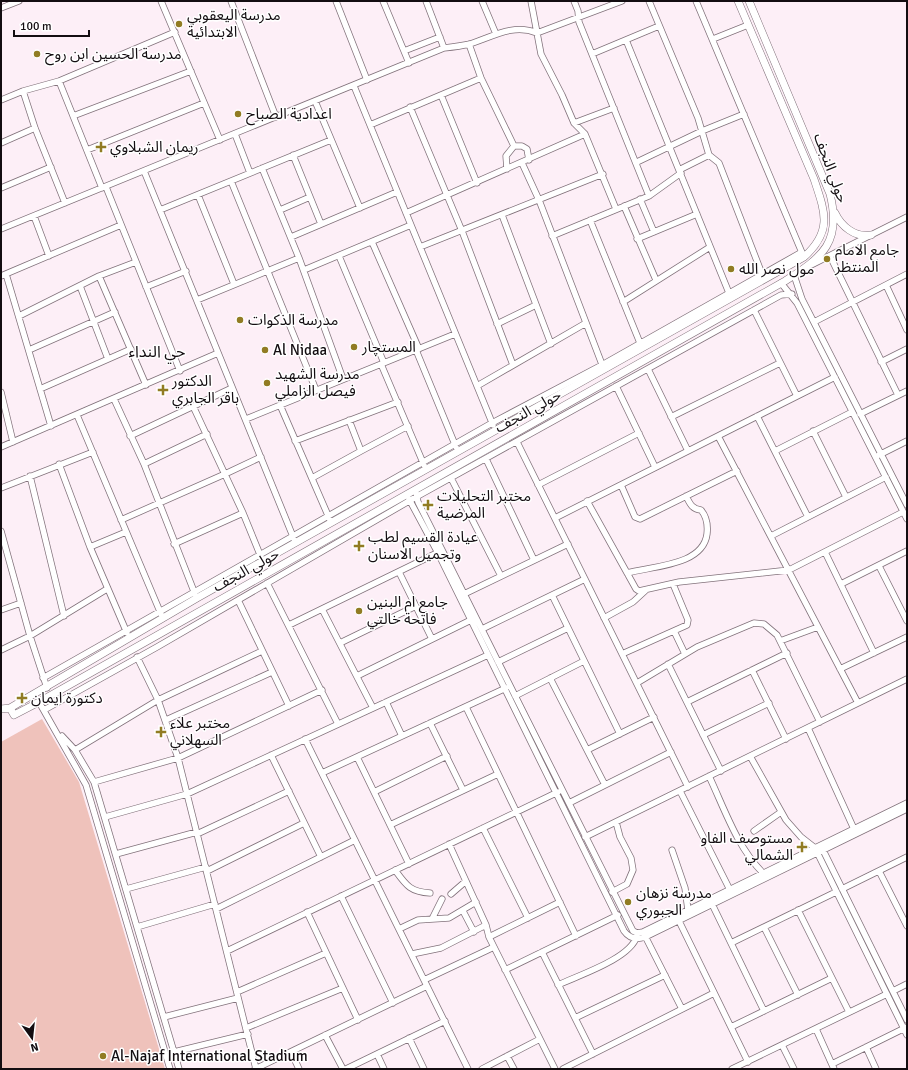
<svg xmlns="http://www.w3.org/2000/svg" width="908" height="1070" viewBox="0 0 908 1070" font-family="Signika,'Noto Sans Arabic',sans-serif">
<rect width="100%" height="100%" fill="#fdeff7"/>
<!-- pitch -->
<path fill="#efc2bb" d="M42 719 79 782 165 1069H1V742Z"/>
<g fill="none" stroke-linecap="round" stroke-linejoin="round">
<defs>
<path id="minor" d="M161 1 220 140
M231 1 276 117
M336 1 367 80
M383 1 409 63
M426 1 444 48
M482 1 496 34
M531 1 541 54 562 95 574 123 614 108
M574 1 578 11 579 22 649 196
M649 1 698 118 709 155 719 163 762 274
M696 1 803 255
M1 8 19 1
M713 39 748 25
M626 40 729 293
M469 44 481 78 514 146 506 156 507 169
M404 51 440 37
M592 54 659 26
M59 81 102 188
M354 86 493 425
M23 91 35 128 65 203
M441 95 477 183
M1 100 23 91 59 81 175 32
M315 101 360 208
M410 107 462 231 513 365
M73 116 191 71
M574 123 585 134 616 209
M370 125 481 78
M235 134 250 173
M1 143 35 128
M514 146H522L527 149 529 160
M87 150 204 103
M293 155 321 224
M637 162 702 131 744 114
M522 163 539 200 603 367
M262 168 299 258 343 379
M679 170 709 155
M144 171 294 539
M231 181 316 390
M106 187 180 371
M1 188 51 167
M198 195 234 284
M640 199 654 232
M624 206 656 280
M160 210 331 140
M280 210 310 197
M406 213 585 134
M502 215 551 344
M34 216 49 256
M590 220 640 343
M1 229 444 48C453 47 461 46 470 44 492 37 513 23 537 33L622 1
M552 236 649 196 681 173
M291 237 397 192
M637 239 697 214
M372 242 419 349
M420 247 603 174
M339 256 384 363
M830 256 898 395
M811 265 907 217
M304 270 411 225
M6 274 51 426
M794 275 802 299 907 505
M1 276 121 225
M99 276 146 385
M781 283 797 303 907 519
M886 285 907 330
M80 286 108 359
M146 287 186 271
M197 300 299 258
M623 302 710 247
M754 310 797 396
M19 316 99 276 136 262
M814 322 907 274
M497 324 536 305
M29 350 115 312
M416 350 456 447
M881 362 907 349
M381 364 424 465
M648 369 688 451
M477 386 586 323
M616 386 655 467
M40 389 131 349
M1 392 13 442
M114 399 144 464 195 594
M280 405 330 520
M193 406 243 513 261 557
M860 414 907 391
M77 415 161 614
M757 416 808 517
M671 417 780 363
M246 419 455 334
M813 431 846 497
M130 436 232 388
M718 436 858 703
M295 441 398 402
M517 442 688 787
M1 447 218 353
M361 451 408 426
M775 451 852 412
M879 455 907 441
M486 459 534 560
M59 464 90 547 127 633
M144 464 207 434
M30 476 64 616
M312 478 361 451 349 420
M451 478 501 576
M538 485 639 433
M621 485 635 517 640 519 737 471
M1 488 93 452
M416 493 418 502 633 931 637 933 643 932 907 803
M409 499 438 553 624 931C629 938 636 940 645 937L907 809
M587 501 636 589 639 591 679 582 789 570 903 512
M555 518 835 377
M121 520 225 474 261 457
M1 531 30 636 47 688
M771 536 886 477
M174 544 243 513
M90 547 126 532
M825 552 874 653
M879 566 907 621
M399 572 432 639
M627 573C652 566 703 566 707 534 708 525 707 517 701 510 692 509 690 504 686 496
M267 583 338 724
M841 584 907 551
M462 595 568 544
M552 595 620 734
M238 600 289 706
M322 609 373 708
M1 610 21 603
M604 618 633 602 645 591
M289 625 439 552
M482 629 585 579
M674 631 685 654
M780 641 818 627
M340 643 416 606
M1 650 30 636 107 589
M622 654 687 625 688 620 673 584
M137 657 158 700 178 758 256 1069
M498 662 568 628
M668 664 721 771
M840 669 907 637
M752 670 786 739
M357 676 471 620
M43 678 492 423 602 365 802 252
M550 678 605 785
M637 683 697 647 754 623 764 624 777 635 820 722
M515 696 584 661
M39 702 86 785 170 1069
M386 702 402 736
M687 702 787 653
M466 707 576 936
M44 710 157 647 416 497 781 295 792 294
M166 720 272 672
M430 723 463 790
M808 728 854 829
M703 735 769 703
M62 736 75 750 94 782 179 1069
M305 739 468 1069
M75 750 158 700 262 651
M587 750 654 717
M271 755 321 857
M750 756 786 820 801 837 815 848 907 1035
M357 757 409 864
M322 773 506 688
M709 776C725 810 737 847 763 873
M94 782 178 758 322 690
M680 791 730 890
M374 792 447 756
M569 803 671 752
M105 817 187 794 488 655
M390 825 498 774
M483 828 528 918
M754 831 781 812
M197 834 289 791
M585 837 907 679
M449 844 486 925 489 937 555 1069
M822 848 907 1020
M672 850 685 888 688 910
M116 854 197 832
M395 870C406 885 410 892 430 893
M207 871 304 823
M879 871 907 926
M126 889 206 867
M842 889 907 857
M612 892 627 884 633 870 631 858 620 837 616 822
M451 894 466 881
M341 896 393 1003
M712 904 764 1011
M216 909 355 840
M798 910 849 1012
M463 911 474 932
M307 912 358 1020
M432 919 442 899
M679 921 748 1062
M137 927 215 904
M764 927 798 995
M399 929 418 920 449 918 476 902
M644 934 682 1009
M489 937 560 902
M731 943 836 892
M227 951 558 792
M542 952 593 1054
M412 954 441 948 486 925
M505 970 618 915
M424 980 494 947
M558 985C579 975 630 959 637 936
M893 991 907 984
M237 992 326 953
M164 1017 238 998
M575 1018 665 975
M731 1027 832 978
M246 1028 343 988
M816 1029 834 1069
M325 1035 343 1069
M409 1038 424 1069
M782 1045 794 1069
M866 1047 876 1069
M174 1052 248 1034
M291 1052 299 1069
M377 1054 384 1069
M507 1056 514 1069
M832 1064 907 1027
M255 1069 427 986
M346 1069 445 1021
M482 1069 540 1039
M563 1069 714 993
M732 1069 887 994"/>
<path id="major" d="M835 213C841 226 855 238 871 235
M10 708 197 598 804 257C833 231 825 212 814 179L738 1
M1 709 10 708 14 715 39 702 785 281C823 257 842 242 830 194L749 1"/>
</defs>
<!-- minor casing -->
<use href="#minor" stroke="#82727b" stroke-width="7"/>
<!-- major casing -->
<use href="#major" stroke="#82727b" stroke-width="8"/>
<!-- minor -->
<use href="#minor" stroke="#fff" stroke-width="5.5"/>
<!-- major -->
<use href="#major" stroke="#fff" stroke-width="7"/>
</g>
<!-- markers -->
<g fill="#917c23" stroke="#fff" stroke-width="1.5">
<circle cx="179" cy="24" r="4"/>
<circle cx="37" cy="54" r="4"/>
<circle cx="238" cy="114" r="4"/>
<path d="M99 141h4v4h4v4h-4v4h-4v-4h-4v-4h4z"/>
<circle cx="827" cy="259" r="4"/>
<circle cx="731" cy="269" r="4"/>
<circle cx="240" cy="320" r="4"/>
<circle cx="354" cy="347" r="4"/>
<circle cx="265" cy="350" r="4"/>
<circle cx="267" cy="383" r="4"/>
<path d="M161 384h4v4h4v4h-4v4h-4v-4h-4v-4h4z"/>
<path d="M426 499h4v4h4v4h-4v4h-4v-4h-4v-4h4z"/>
<path d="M357 540h4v4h4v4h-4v4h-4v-4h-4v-4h4z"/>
<circle cx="359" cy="611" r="4"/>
<path d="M20 692h4v4h4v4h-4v4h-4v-4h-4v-4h4z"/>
<path d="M159 726h4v4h4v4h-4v4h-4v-4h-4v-4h4z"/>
<path d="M800 841h4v4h4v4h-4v4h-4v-4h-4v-4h4z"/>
<circle cx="628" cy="902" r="4"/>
<circle cx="103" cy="1056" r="4"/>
</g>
<g text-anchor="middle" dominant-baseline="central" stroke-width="3" stroke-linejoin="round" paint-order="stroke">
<!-- poi labels -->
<g font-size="15" fill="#130d11" stroke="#fff" text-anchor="start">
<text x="187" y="15">مدرسة اليعقوبي<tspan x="187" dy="17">الابتدائية</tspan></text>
<text x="45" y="54">مدرسة الحسين ابن روح</text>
<text x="246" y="114">اعدادية الصباح</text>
<text x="110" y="147">ريمان الشبلاوي</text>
<text x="835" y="250">جامع الامام<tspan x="835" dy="17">المنتظر</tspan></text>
<text x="739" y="269">مول نصر الله</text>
<text x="248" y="320">مدرسة الذكوات</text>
<text x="362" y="347">المستچار</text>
<text x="273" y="350">Al Nidaa</text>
<text x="275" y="374">مدرسة الشهيد<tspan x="275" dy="17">فيصل الزاملي</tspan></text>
<text x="172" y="381">الدكتور<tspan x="172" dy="17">باقر الجابري</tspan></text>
<text x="437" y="496">مختبر التحليلات<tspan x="437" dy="17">المرضية</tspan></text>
<text x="368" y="537">عيادة القسيم لطب<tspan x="368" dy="17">وتجميل الاسنان</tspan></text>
<text x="367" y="602">جامع ام البنين<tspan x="367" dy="17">فاتحة خالتي</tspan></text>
<text x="31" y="698">دكتورة ايمان</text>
<text x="170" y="723">مختبر علاء<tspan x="170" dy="17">السهلاني</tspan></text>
<text x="793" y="838" text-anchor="end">مستوصف الفاو<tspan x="793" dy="17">الشمالي</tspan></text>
<text x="636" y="893">مدرسة نزهان<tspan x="636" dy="17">الجبوري</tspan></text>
<text x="111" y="1056">Al-Najaf International Stadium</text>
</g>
<!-- street labels -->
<g font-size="15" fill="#130d11" stroke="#fff">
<text transform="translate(831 168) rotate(70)">حولي النجف</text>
<text transform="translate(528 411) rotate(-29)">حولي النجف</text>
<text transform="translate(246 570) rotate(-29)">حولي النجف</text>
</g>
<!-- neighbourhood labels -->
<g font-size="16" fill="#130d11" stroke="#fff">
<text x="157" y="352">حي النداء</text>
</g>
</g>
<!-- border -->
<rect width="908" height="1070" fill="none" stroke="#130d11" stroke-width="4"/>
<!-- north arrow -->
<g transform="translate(32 1038) rotate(165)" stroke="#ffffff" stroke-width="3" paint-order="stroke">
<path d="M0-3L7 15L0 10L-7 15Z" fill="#130d11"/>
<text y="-6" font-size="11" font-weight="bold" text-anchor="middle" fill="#130d11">N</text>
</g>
<!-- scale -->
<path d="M14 30v6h75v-6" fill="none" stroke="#130d11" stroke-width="2"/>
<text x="20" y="30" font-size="12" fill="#130d11" stroke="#ffffff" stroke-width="3" paint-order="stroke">100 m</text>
</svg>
